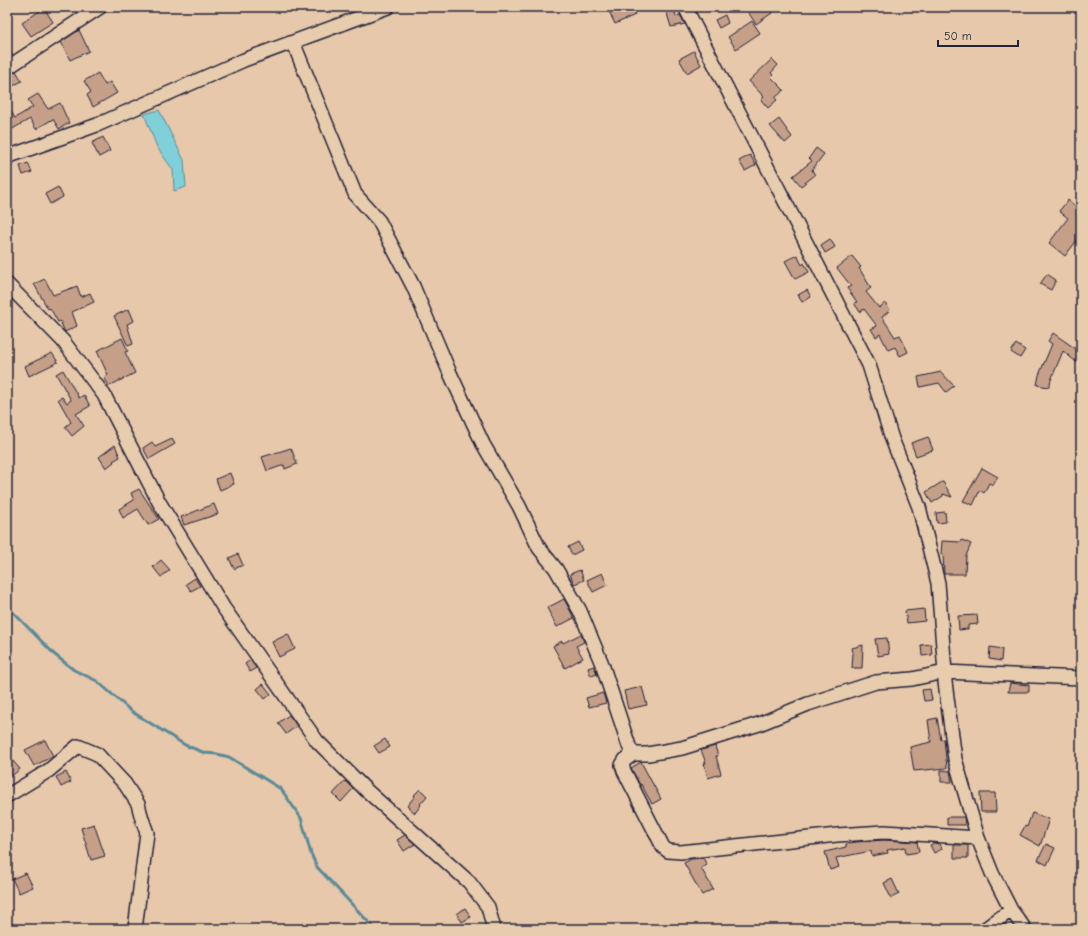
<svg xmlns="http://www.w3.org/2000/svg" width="1088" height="936" viewBox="0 0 1088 936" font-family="'Comic Neue',sans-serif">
<rect width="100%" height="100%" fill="#e7c8aa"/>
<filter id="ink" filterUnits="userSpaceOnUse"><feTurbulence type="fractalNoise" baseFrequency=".025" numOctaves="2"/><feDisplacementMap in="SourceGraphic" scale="8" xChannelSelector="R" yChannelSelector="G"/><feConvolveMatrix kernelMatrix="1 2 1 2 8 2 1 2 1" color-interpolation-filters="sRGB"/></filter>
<g filter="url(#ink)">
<!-- water -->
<path fill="#80d0d9" stroke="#5a8a9a" d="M159 110 184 160 186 187 174 191 173 170 157 147 144 114Z"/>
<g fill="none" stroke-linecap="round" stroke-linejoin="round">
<!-- stream -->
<path stroke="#5a8a9a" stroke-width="3" d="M7 606 55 655 74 670 97 681 131 711 185 745 205 753 217 754 229 757 281 789 301 818 311 854 317 867 375 929"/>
</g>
<!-- building -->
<path fill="#c59f88" stroke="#22223b" d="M613 7H632L635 15 615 24 608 9Z
M665 7H673L676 16 680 15 685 24 671 27Z
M755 7H767L772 13 756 24 748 12Z
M44 8 53 22 31 36 22 23Z
M725 15 728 23 719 28 715 20Z
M752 21 760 33 736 49 728 37Z
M79 30 89 51 70 60 61 42Z
M694 51 701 65 687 73 679 59Z
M772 59 778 65 771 73 773 75 771 77 784 90 775 98 777 100 768 108 761 100 764 97 749 81Z
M16 71 22 81 7 89V76Z
M98 73 105 85 110 82 117 93 93 107 87 95 91 92 84 81Z
M38 94 48 109 60 103 69 123 59 129 53 119 36 129 30 119 7 132V105L15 118 33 107 28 100Z
M779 119 792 137 785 143 770 126Z
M103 137 110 151 99 157 92 143Z
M816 148 824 154 812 170 815 175 801 186 793 176 812 161 809 158Z
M750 155 756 165 745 171 739 161Z
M28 163 32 172 23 175 20 166Z
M58 187 63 197 50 204 45 194Z
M1068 200 1081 211V235L1065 256 1049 243 1068 218 1059 211Z
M830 239 835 247 825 253 821 245Z
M797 255 802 265 804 263 809 272 795 279 785 261Z
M852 256 861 267 859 268 871 288 866 292 879 308 885 303 890 310 882 317 895 337 900 335 908 352 900 356 895 347 888 350 880 334 876 337 871 329 877 326 864 309 860 312 854 303 857 302 847 288 851 286 837 268Z
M1047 274 1056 280 1051 290 1040 284Z
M45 279 53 295 77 286 81 297 90 293 94 302 72 312 77 326 65 332 60 321 58 322 50 308 48 309 34 284Z
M807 290 811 297 802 302 798 295Z
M129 309 134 321 127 324 133 344 128 346 114 316Z
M1053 333 1076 349 1081 342V366L1063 351 1051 380 1049 387 1037 385 1039 375 1052 344 1048 341Z
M122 338 128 351 125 352 135 373 109 386 104 377 108 375 97 351Z
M1016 344 1025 350 1020 358 1011 352Z
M52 353 58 362 29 376 25 366Z
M63 370 79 398 84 395 90 406 76 414 84 426 72 436 65 427 71 422 58 399 62 397 67 403 71 400 56 374Z
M941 372 954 386 946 392 939 383 920 387 918 377Z
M928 437 933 450 916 456 911 443Z
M172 439 175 444 149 459 143 448 152 442 155 447Z
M115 445 120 457 113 461 114 462 106 468 99 457Z
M291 448 297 464 285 469 284 465 267 471 262 457Z
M982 468 998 477 993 485 989 483 984 493 980 490 973 505 963 501Z
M230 473 234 484 220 490 216 479Z
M942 482H943L952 497 943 494V496L932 503 926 492Z
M139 489 159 519 148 525 138 509 123 518 119 509 134 500 131 493Z
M214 504 218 514 184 525 181 517Z
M945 512 946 522 937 523 936 513Z
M962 540 971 544 966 556 965 574H944L943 554H941L942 541 961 542Z
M578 542 582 550 572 555 568 547Z
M238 554 243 565 234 569 229 558Z
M161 560 170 570 161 577 153 567Z
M580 570 584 580 574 584 570 574Z
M602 573 607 585 593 592 587 580Z
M195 578 200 586 191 591 186 584Z
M564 599 574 618 557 627 547 608Z
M924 609 925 621 907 623 905 611Z
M977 615 978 624 968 625V629L959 630 958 616Z
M288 634 295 649 279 657 272 642Z
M581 634 584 642 576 646 583 658 565 668 553 646 562 641 563 643Z
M887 638 889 654 878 656 875 639Z
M931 644 932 655 922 656 921 645Z
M863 645 862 668H852L853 653 852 648Z
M990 647 1002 649 1001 661 989 659Z
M250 660 256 668 250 672 245 664Z
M594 666 597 674 591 676 588 668Z
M1010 683 1029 685V692H1008Z
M263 684 271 694 265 699 257 689Z
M642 687 647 705 628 709 624 691Z
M930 689 932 700 924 701 922 690Z
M603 693 606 703 589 707 586 698Z
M289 715 297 726 286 734 278 723Z
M937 718 941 740 944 739 947 768 914 771 910 747 931 742 928 720Z
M385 739 390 747 379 753 374 746Z
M45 740 53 756 34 766 25 750Z
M715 746 718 756H716L721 774 708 778 704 763H706L701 750Z
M12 760 20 769 7 780V765Z
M641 762 661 799 652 804 641 784 640 785 631 768Z
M941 770 950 771 952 782H941Z
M66 772 71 782 61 787 56 777Z
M345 781 353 789 341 802 333 794Z
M420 789 427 796 420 804 421 805 415 813 407 806 415 796 414 795Z
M980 793H995L996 812H981Z
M1032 813 1049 819 1040 846 1020 835 1025 826 1027 827Z
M947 817H964L965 825H947Z
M94 824 105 856 91 860 81 828Z
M405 835 415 844 404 851 397 840Z
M884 840 917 842 919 852 906 854 905 847 887 850 888 853 872 856 871 851 836 858 839 867 830 870 825 852 846 847V844L856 842Z
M935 843 940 844 942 849 934 853 930 845Z
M1046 844 1055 848 1047 865 1038 860Z
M954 845H968V858H954Z
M703 858 707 865 701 868 713 889 702 895 684 863 691 859Z
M26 873 33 887 19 893 12 879Z
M892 879 899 894 891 898 884 883Z
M465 908 471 917 462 922 457 914Z"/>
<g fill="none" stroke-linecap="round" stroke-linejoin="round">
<defs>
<path id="minor" d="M685 7 869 365 892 439 919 507 938 583 945 672V682L955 759 978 838 992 873 1011 910 1025 929
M293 42 355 194 379 221 413 286 449 371 483 444 519 506 539 548 556 569 580 611 602 664 629 746 633 754H648L682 748 759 724 808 704 876 682 912 679 945 672 1081 678
M7 68 100 7
M7 157 97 125 244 60 388 7
M7 284 63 341 104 395 159 502 223 607 317 741 366 790 469 882 488 907 494 929
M633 754 625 760 622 765 624 771 663 847 668 851 681 852 837 835 884 832 978 838
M7 796 48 771 78 746 97 754 125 784 138 804 142 819 147 833 135 929
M985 929 1011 910"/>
</defs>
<!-- minor casing -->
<use href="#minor" stroke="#22223b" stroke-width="16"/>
<!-- minor -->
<use href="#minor" stroke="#e7ccae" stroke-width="13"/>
</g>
</g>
<!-- margin -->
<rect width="1088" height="936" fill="none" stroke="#e7ccae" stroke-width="24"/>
<rect x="12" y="12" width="1064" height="912" fill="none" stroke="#22223b" stroke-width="1.5" filter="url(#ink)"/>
<!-- scale -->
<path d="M938 40v6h80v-6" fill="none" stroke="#22223b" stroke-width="2"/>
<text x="944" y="40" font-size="12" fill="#22223b" stroke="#e7ccae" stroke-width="3" paint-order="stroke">50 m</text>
</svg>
